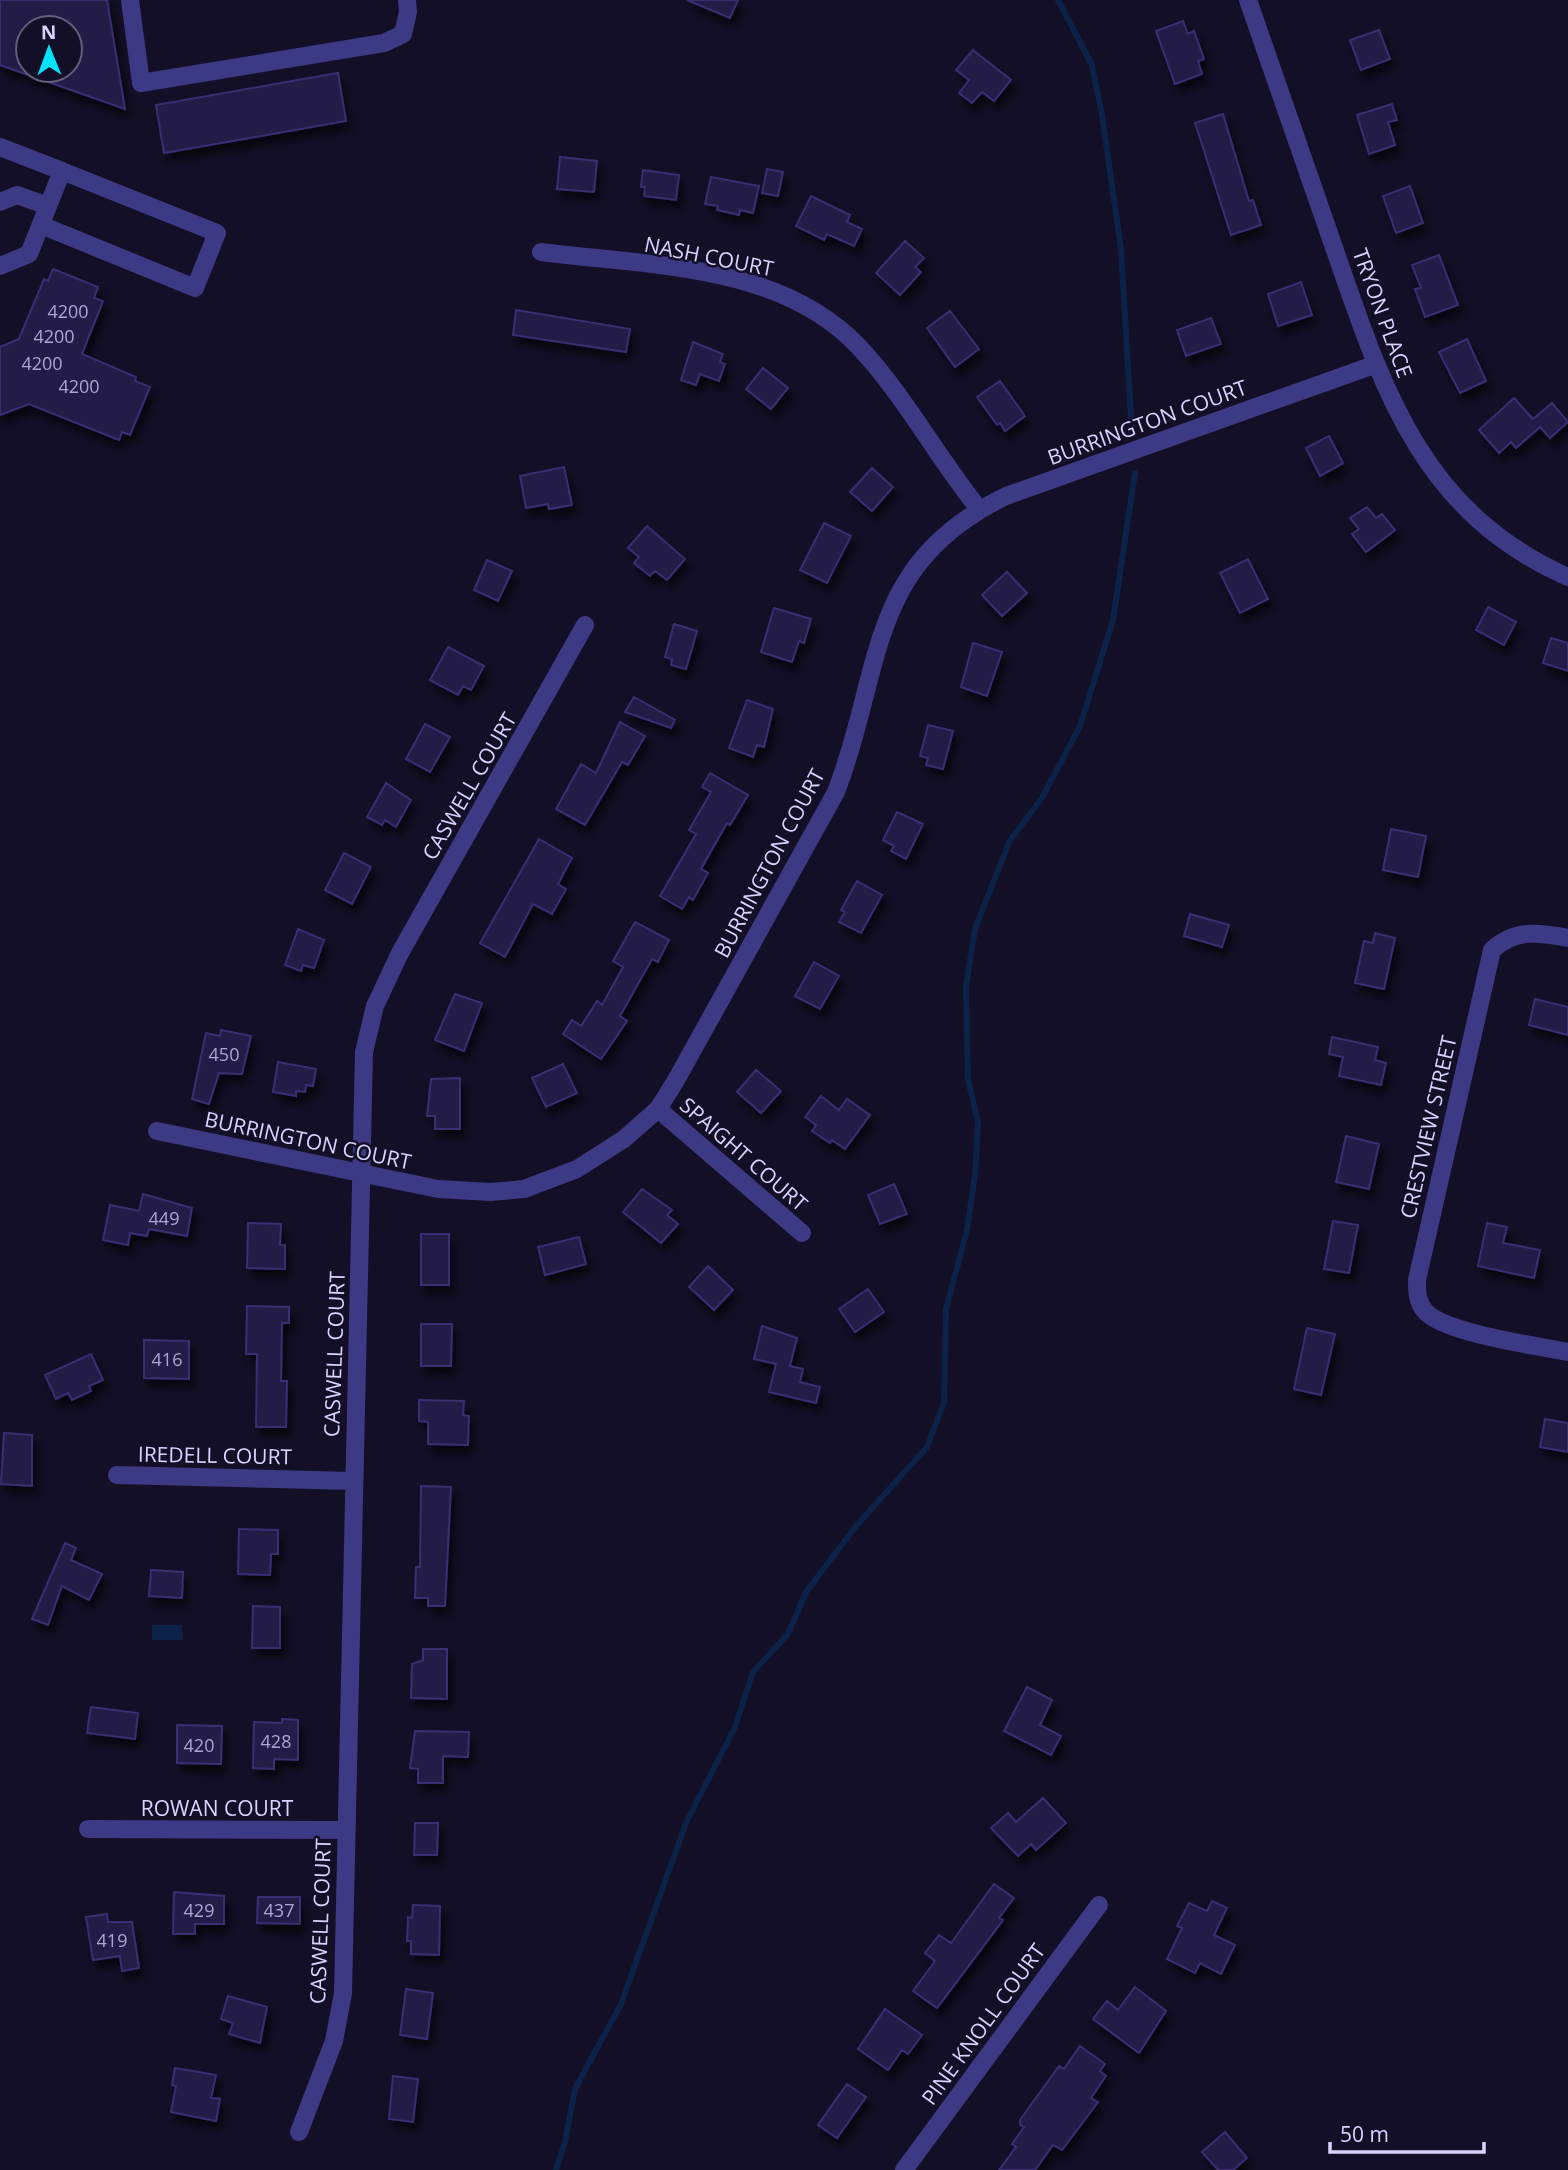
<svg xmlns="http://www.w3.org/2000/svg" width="1568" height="2170" viewBox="0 0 1568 2170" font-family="'Open Sans',sans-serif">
<defs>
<filter id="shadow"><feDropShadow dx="4.5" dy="8" stdDeviation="3.5" flood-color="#0009"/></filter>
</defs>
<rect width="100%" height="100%" fill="#130f26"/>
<!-- water -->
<path fill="#0c2248" d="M152 1625H182L183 1640H152Z"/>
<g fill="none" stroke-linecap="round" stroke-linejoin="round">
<!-- stream -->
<path stroke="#0c2248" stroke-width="6" d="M1058 0 1092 65 1102 115 1121 249 1132 433
M556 2170 565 2142 575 2089 621 2004 686 1823 735 1727 753 1672 788 1634 806 1592 857 1525 927 1447 944 1403 946 1309 967 1230 975 1175 978 1122 968 1079 966 987 975 929 1009 842 1042 798 1080 726 1113 620 1135 473"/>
</g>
<!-- building -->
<path fill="#241b47" stroke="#3b2d73" stroke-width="2" fill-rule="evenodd" filter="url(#shadow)" d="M0 0H107L125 109 0 65ZM28 28H70V70H28Z
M687 0H738L730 18Z
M1183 21 1188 34 1194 31 1204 59 1198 61 1202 74 1175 84 1156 31Z
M1379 30 1390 59 1361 70 1350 40Z
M973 50 1011 80 994 101 982 92 972 103 959 93 969 80 956 70Z
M338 73 346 121 164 153 156 105Z
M1392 104 1397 120 1388 122 1395 145 1369 154 1357 115Z
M1223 114 1249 201 1253 200 1261 225 1231 235 1195 123Z
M560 157 597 161 594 192 557 189Z
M767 169 783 172 778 196 762 193Z
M643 170 679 175 676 200 644 196 645 187H641Z
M711 177 759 186 753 213 740 210 739 215 717 210 718 206 705 204Z
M1410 186 1423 223 1396 233 1383 196Z
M811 196 850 215 847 222 862 229 854 246 827 234 824 240 796 226Z
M905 241 924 258 915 267 921 272 900 295 876 273Z
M1439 255 1458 305 1425 317 1415 289 1421 288 1412 265Z
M53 269 98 287 94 298 103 301 82 354 136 377 135 381 150 387 130 435 122 432 119 440 29 404 0 415V347L19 339 44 279 48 281Z
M1301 282 1312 315 1278 326 1268 294Z
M516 310 630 329 626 352 513 335Z
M950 311 979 349 955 367 927 328Z
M1211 318 1221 344 1186 356 1177 330Z
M1467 339 1486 381 1460 393 1439 352Z
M693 342 723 354 720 362 725 364 719 381 700 374 696 385 681 380Z
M763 368 788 388 771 409 746 389Z
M1000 381 1025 416 1005 431 1000 423 997 425 977 397Z
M1514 398 1533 419 1552 403 1568 422 1550 438 1540 427 1516 448 1511 442 1499 453 1479 430Z
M1329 436 1343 463 1320 476 1306 448Z
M564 467 572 505 549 509 548 504 526 508 520 476Z
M872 468 893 487 872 511 850 492Z
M1367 507 1376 518 1382 514 1395 530 1366 552 1352 534 1359 529 1350 518Z
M824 523 851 536 827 583 800 570Z
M647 526 685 559 667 580 655 571 650 576 634 563 639 557 628 548Z
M1248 559 1268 599 1240 613 1220 573Z
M487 560 512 571 498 601 474 590Z
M1007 572 1027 593 1002 616 982 595Z
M1488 607 1516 622 1504 645 1476 630Z
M774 608 811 619 804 643 799 641 792 662 761 652Z
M674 624 697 631 686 669 671 665 672 659 665 657Z
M1551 638 1568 643V671L1543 663Z
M973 643 1002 652 987 696 961 687Z
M448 647 484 666 471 690 463 686 458 695 430 680Z
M634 697 675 720 671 728 625 712Z
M747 700 773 709 764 747 757 745 753 757 729 748Z
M620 722 645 736 628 765 622 762 585 825 556 809 581 764 596 773Z
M425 724 450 737 430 772 406 759Z
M928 725 953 731 943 769 926 765 928 758 920 756Z
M710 773 748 795 730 825 727 823 701 869 708 873 693 900 689 897 682 909 660 896 696 834 689 830 711 792 702 787Z
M386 783 411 800 396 827 385 820 382 825 367 817Z
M897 812 923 824 906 859 891 851 894 846 883 840Z
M1391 829 1426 836 1418 877 1383 870Z
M539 839 572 858 558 884 566 889 552 914 533 904 505 957 480 943Z
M344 853 371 867 352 904 325 890Z
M857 881 882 895 861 933 839 922 845 912 841 910Z
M1190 914 1229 925 1222 947 1184 936Z
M635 922 669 940 658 962 652 959 620 1016 627 1021 601 1059 563 1034 572 1020 581 1026 597 1001 602 1005 623 967 613 961Z
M298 929 324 940 314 968 303 965 301 971 285 965Z
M1375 933 1395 938 1384 989 1355 983 1364 941 1373 943Z
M814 962 839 976 820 1009 795 996Z
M455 994 482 1003 464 1051 435 1040Z
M1535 999 1568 1007V1035L1529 1025Z
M221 1030 251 1036 242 1074 219 1073 209 1104 192 1099 206 1033 220 1036Z
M1332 1037 1378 1047 1375 1060 1386 1063 1381 1085 1339 1076 1343 1057 1329 1054Z
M278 1062 316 1069 313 1086 306 1085 305 1092 296 1091V1096L273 1092Z
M563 1064 577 1093 546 1107 532 1078Z
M756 1070 781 1091 761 1113 737 1092Z
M460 1078V1129H435V1116H427L431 1079Z
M821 1096 839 1110 847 1099 870 1115 845 1149 832 1140 830 1143 812 1131 816 1125 805 1117Z
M1346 1136 1379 1144 1369 1189 1336 1182Z
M894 1184 907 1214 880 1224 868 1195Z
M642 1189 672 1210 667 1215 678 1224 661 1243 623 1212Z
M143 1194 192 1208 187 1236 149 1229 147 1236 130 1233 128 1245 103 1240 110 1205 139 1211Z
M1333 1221 1358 1225 1349 1273 1324 1269Z
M248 1223 281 1224 280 1245H285V1269L247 1268Z
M1487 1223 1507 1227 1503 1243 1540 1250 1534 1278 1478 1266Z
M421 1234H449V1285H421Z
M579 1237 586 1264 545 1275 538 1247Z
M708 1266 733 1290 714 1310 689 1287Z
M868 1289 884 1312 855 1332 839 1309Z
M247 1306 289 1307V1323H282L281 1381H287L286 1427H256L257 1354H246Z
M421 1324H452L451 1366H421Z
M762 1326 797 1338 790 1366 803 1369 800 1382 820 1387 816 1403 769 1392 776 1364 754 1359Z
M1307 1328 1335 1334 1321 1395 1294 1389Z
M144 1340 189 1341V1379L144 1378Z
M91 1354 103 1380 89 1386 91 1391 72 1400 68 1393 56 1399 45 1375Z
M419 1400 464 1401 463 1415 469 1416 468 1445 428 1444V1422L419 1421Z
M1545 1419 1568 1423V1452L1540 1447Z
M4 1433 32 1435V1486L1 1484Z
M421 1486 451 1487 445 1606H428V1598H415L416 1567H420Z
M239 1529 278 1530V1554H271L270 1575 238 1574Z
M65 1543 76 1548 71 1560 102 1574 89 1600 62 1586 48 1625 32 1619Z
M151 1570 183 1572 182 1598 149 1596Z
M253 1606 280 1607V1648H252Z
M423 1649H447V1699L411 1698 412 1664 423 1660Z
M1027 1687 1052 1700 1040 1725 1061 1736 1051 1755 1004 1731Z
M91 1707 138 1713 135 1739 87 1733Z
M282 1719 298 1720V1760L274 1759V1769L253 1768 254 1722 282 1723Z
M177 1725 222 1726 221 1764 177 1763Z
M415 1731 469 1732 468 1757 443 1756V1783H418V1769L410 1768Z
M1043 1798 1066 1823 1036 1850 1031 1844 1018 1856 991 1828 1008 1813 1016 1822Z
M415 1823H438L437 1855H414Z
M994 1884 1014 1898 999 1918 1003 1920 937 2008 913 1991 935 1961 925 1953 939 1935 951 1943Z
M174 1892 224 1896V1924H195V1934H173Z
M258 1897H300V1924L257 1923Z
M1212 1901 1227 1908 1214 1935 1235 1945 1221 1974 1200 1963 1195 1973 1167 1959 1182 1928 1177 1926 1189 1903 1207 1911Z
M413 1905 440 1906 439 1955 411 1954V1941H407L408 1917 412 1918Z
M107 1914 108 1922H132L139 1968 122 1971 120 1956 93 1960 86 1917Z
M1135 1987 1166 2011 1139 2053 1093 2019 1107 2001 1118 2010Z
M406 1989 433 1993 427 2039 400 2035Z
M228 1996 267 2007 260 2043 229 2034 233 2023 221 2019Z
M885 2009 922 2035 908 2054 902 2050 888 2070 858 2049Z
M1080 2046 1105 2064 1100 2071 1106 2076 1091 2098 1098 2102 1062 2150 1053 2145 1035 2170H999L1016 2147 1012 2144 1024 2127 1020 2125V2120L1059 2066 1064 2069Z
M175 2068 216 2075 211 2098 220 2099 216 2121 171 2112 176 2086 172 2085Z
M393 2076 418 2079 413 2122 389 2119Z
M847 2084 866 2097 837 2138 818 2125Z
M1225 2132 1247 2158 1233 2170H1218L1202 2152Z"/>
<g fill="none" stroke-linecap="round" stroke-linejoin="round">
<!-- minor -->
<path stroke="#3d3a85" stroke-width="18" d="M130 0 141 83 384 43 403 34 408 12 407 0
M1248 0C1275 79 1303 157 1330 236 1380 379 1416 510 1568 577
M0 147 62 171 29 254 0 266
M0 202 17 195 48 206
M41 225 195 288 217 233 62 171
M541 252C648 266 780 263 859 347 905 396 937 457 979 509
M1568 938C1538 932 1515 929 1492 950L1417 1280C1417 1291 1417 1302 1425 1311 1443 1333 1538 1346 1568 1352
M658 1109 802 1233
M157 1131 438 1189 491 1192 524 1189 577 1169 624 1139 658 1109 675 1082 836 792C884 668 865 564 1006 496L1374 365
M117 1475 353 1481
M88 1829 345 1830
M299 2132 334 2041 343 1993 364 1052 375 1006 400 953 585 625
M904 2170 1099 1905"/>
</g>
<g text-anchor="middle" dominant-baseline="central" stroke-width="5" stroke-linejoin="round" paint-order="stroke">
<!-- number labels -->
<g font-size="18" fill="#aca6d1">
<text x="68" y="311">4200</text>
<text x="54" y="336">4200</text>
<text x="42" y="363">4200</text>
<text x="79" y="386">4200</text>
<text x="224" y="1054">450</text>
<text x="164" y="1218">449</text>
<text x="167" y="1359">416</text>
<text x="276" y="1741">428</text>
<text x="199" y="1745">420</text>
<text x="199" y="1910">429</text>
<text x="279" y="1910">437</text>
<text x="112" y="1940">419</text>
</g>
<!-- street labels -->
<g font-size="21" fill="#d9d4ff" stroke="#130f26">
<text transform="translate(709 256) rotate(11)">NASH COURT</text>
<text transform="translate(1383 313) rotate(70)">TRYON PLACE</text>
<text transform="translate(1147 422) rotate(-20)">BURRINGTON COURT</text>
<text transform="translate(469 786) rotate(-60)">CASWELL COURT</text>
<text transform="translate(769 863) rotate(-62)">BURRINGTON COURT</text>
<text transform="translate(1428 1127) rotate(-77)">CRESTVIEW STREET</text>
<text transform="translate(308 1140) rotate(12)">BURRINGTON COURT</text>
<text transform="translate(744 1154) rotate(41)">SPAIGHT COURT</text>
<text transform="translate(334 1354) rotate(-88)">CASWELL COURT</text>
<text transform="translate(215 1455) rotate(1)">IREDELL COURT</text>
<text x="217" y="1808">ROWAN COURT</text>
<text transform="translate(320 1921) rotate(-88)">CASWELL COURT</text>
<text transform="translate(983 2024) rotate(-54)">PINE KNOLL COURT</text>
</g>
</g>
<!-- north arrow -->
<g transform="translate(49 49) rotate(359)"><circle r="33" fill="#130f26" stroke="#625e7d" stroke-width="2"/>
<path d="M0-5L12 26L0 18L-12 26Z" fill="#00e5ff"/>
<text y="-10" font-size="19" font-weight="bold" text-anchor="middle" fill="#d9d4ff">N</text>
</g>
<!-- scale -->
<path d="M1330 2142v10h154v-10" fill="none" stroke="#d9d4ff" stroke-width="3.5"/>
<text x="1340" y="2142" font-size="21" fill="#d9d4ff" stroke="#130f26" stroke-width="5" paint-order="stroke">50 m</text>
</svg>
